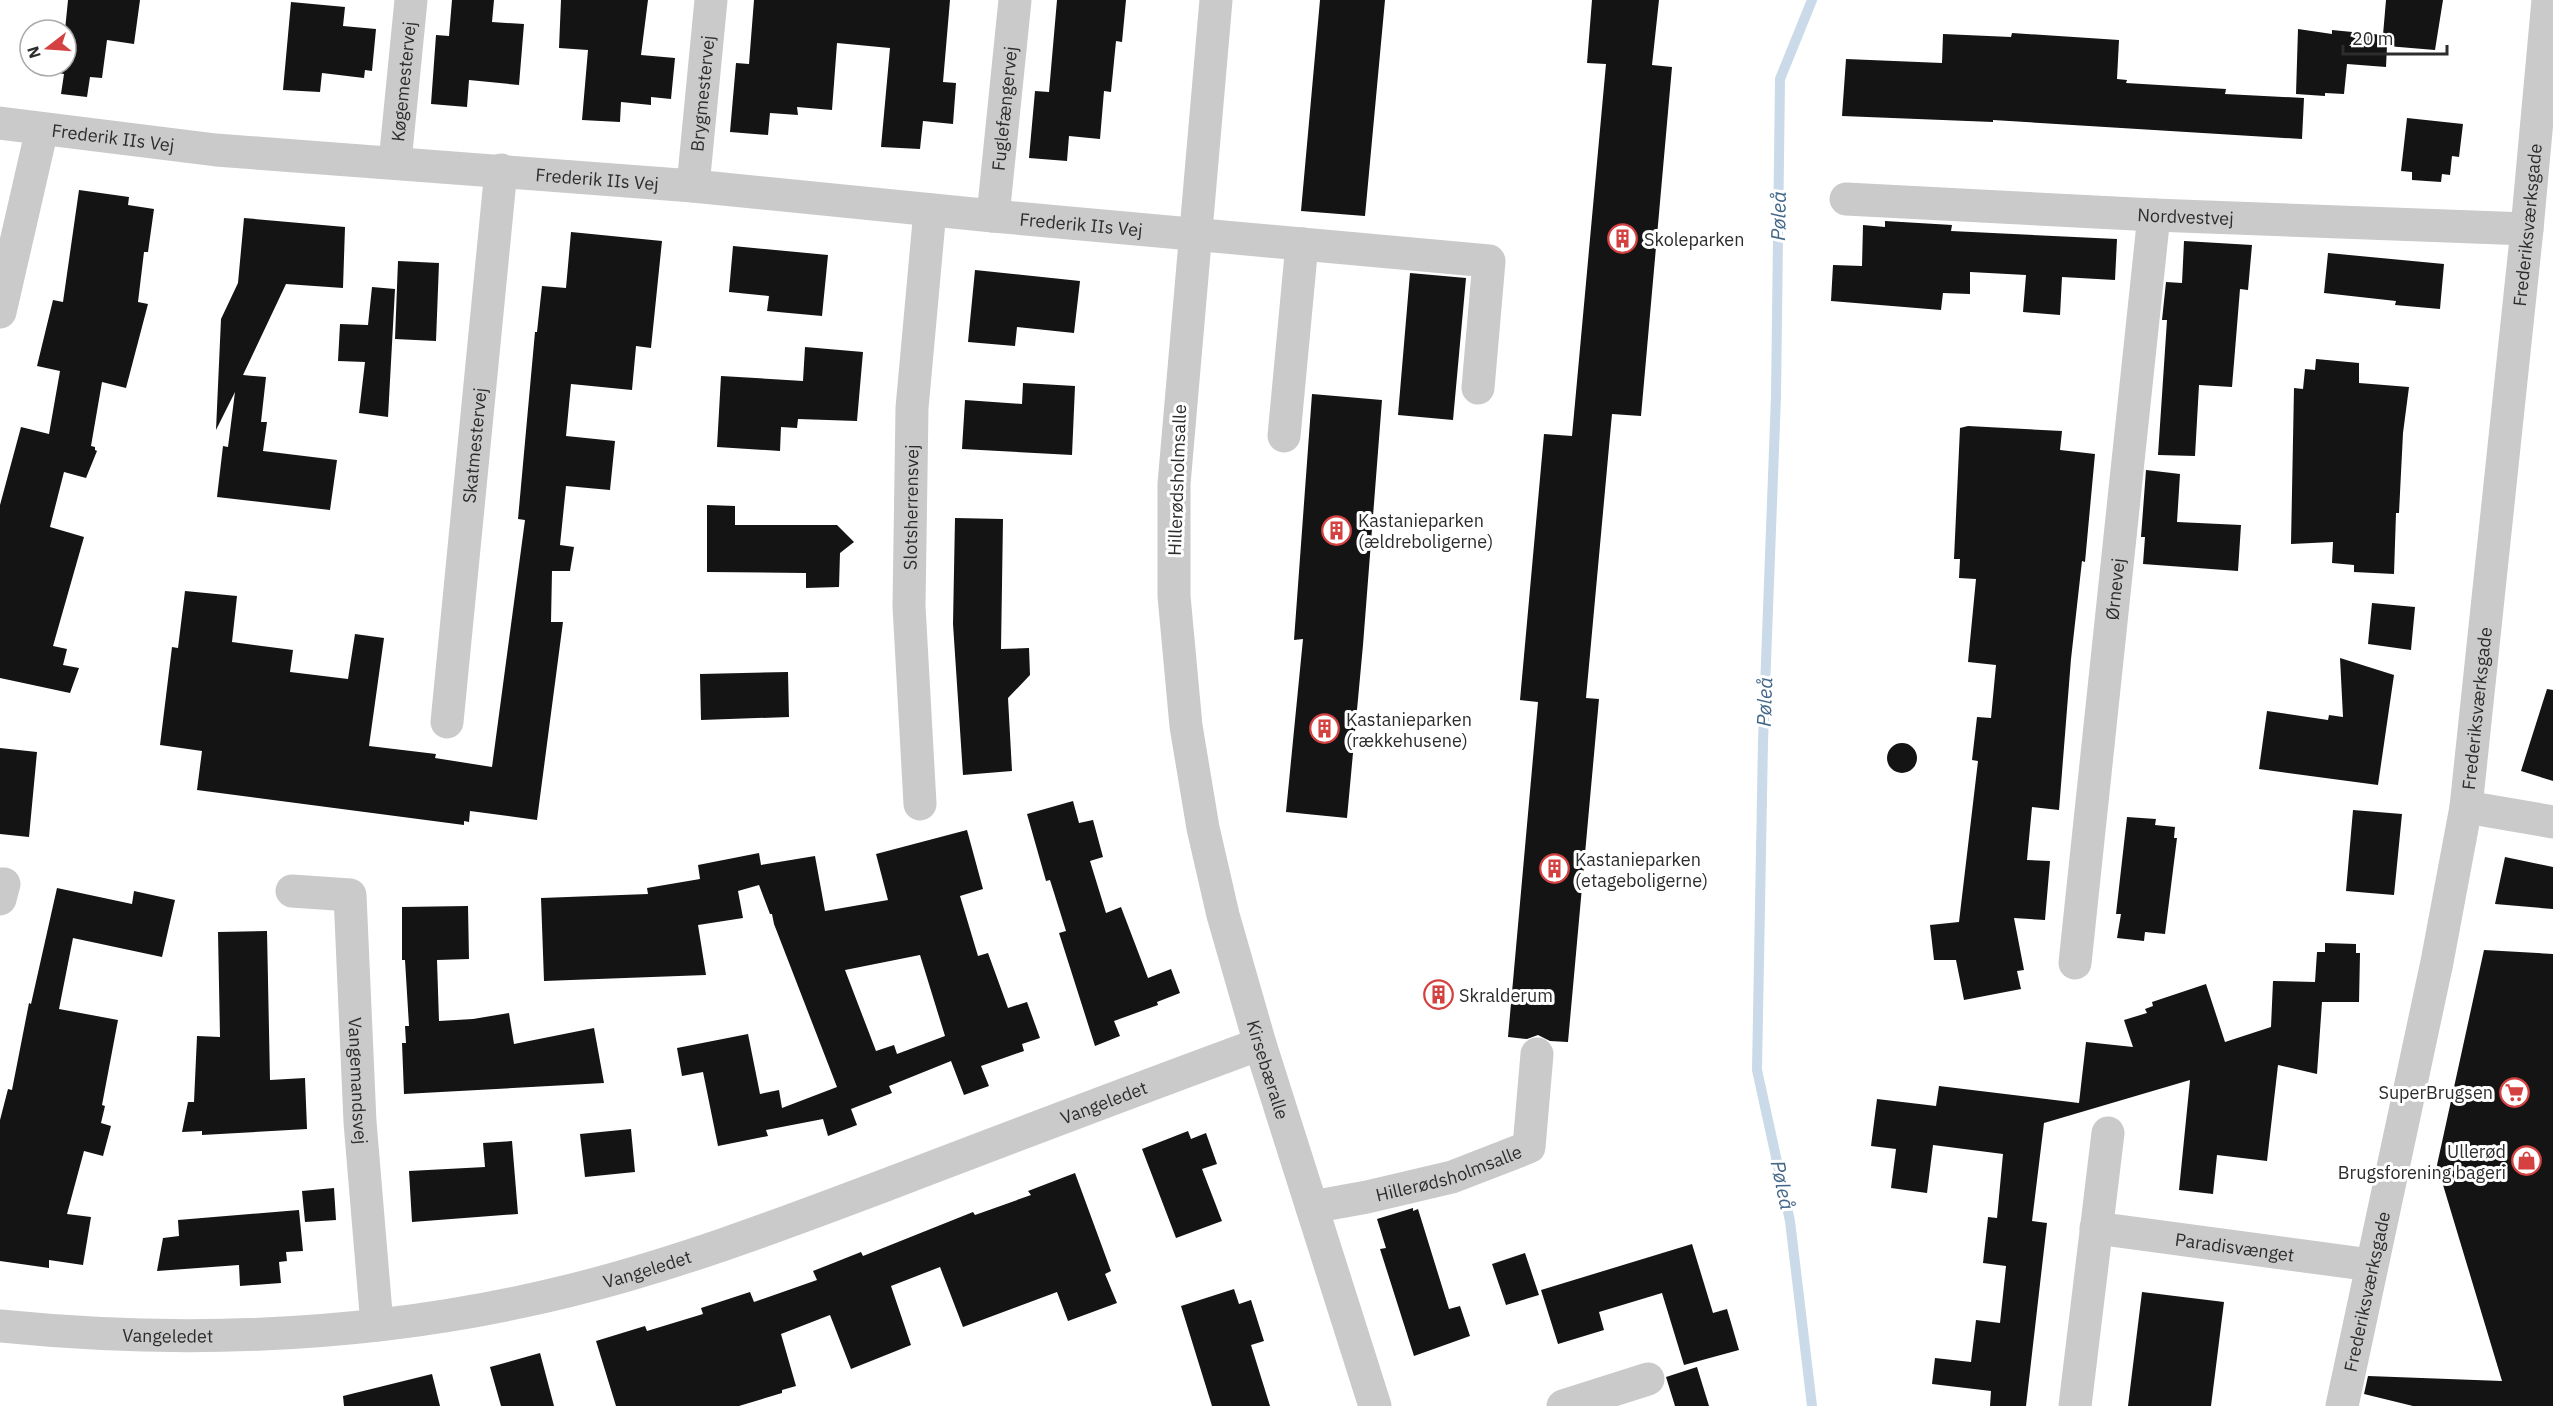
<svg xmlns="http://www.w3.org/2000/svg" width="2553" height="1406" viewBox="0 0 2553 1406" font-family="'IBM Plex Sans',sans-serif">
<rect width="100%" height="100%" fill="#fff"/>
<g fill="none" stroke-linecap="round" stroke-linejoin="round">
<!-- stream -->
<path stroke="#cadae8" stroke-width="10" d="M1812 1406 1790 1221 1757 1070 1763 742 1776 396 1780 79 1812 0"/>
</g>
<!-- building -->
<path fill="#141414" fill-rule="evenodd" d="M68 0H140L134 44 107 40 102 78 90 77 87 97 61 94 64 74 59 73 60 66H66L65 30Z
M452 0H494L492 22 524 24 519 85 469 80 467 107 431 104 436 35 449 36Z
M561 0H648L641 55 675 58 671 99 651 97V105L621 102 620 122 582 120 588 50 559 48Z
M754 0H950L943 82 956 83 953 124 923 121 920 149 881 147 890 48 837 43 832 110 797 107 798 115 770 113 768 135 730 132 736 63 749 64Z
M1057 0H1126L1122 42 1116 41 1111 92 1104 91 1100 139 1069 136 1067 161 1029 158 1035 91 1049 92Z
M1320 0H1385L1365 216 1301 211Z
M1592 0H1659L1652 65 1672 67 1641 416 1612 414 1586 698 1599 699 1568 1042 1550 1041 1538 1035 1527 1039 1508 1037 1538 702 1520 700 1544 434 1572 436 1606 64 1587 63Z
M2386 0H2443L2435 50 2387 46 2386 67 2347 64 2344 94 2325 93V96L2296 94 2298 29 2332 34V30L2383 35Z
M291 2 345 7 343 26 376 29 372 71 365 70 364 78 322 73 320 92 283 90Z
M2012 33 2119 40 2117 79 2127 80 2126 83 2226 89 2225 94 2304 98 2302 139 1993 120V122L1842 116 1846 59 1942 63 1943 34 2011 37Z
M2407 118 2463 124 2459 157 2452 156 2450 175 2442 174 2441 182 2412 180V172L2401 171Z
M79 190 129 197 128 205 154 209 148 252H144L138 302 148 304 126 388 102 382 91 446 95 447V450L97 451 86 478 64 472 50 527 84 537 53 646 67 649 63 665 79 668 70 693 0 678V505L21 427 49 434 60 371 37 366 53 300 63 302Z
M244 218 345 227 343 288 286 284 243 375 266 377 261 422H267L263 451 337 460 330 510 217 497 223 446 228 447 235 392 216 430 221 319 238 283Z
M1885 221 1952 225 1951 231 2117 239 2115 280 2062 277 2060 315 2023 312 2026 275 1970 272V294L1943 293 1941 310 1831 301 1833 265 1862 266 1863 225 1885 227Z
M571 232 662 241 651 348 636 346 632 390 571 384 566 436 615 441 610 490 566 486 560 545 574 547 570 571H552L551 622H563L537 820 470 811 469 822 464 821V825L197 790 202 751 160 745 172 647 178 648 185 591 237 596 232 642 293 650 290 672 348 679 355 634 384 638 369 746 436 754 435 758 492 767 525 520 518 519 535 332H537L542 286 566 288Z
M2184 241 2252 245 2248 290 2240 289 2232 387 2199 385 2195 456 2158 455 2167 320H2162L2166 282 2182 283Z
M733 246 828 255 822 316 767 311 769 296 729 292Z
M2328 253 2444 264 2440 309 2395 305 2396 301 2324 293Z
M398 261 439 263 436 341 395 339Z
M975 270 1080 281 1074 333 1017 327 1015 346 968 342Z
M1410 273 1466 278 1453 420 1398 415Z
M372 287 395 289 388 417 359 413 365 362 338 361 340 324 368 325Z
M805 347 863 352 857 421 798 419 797 428 781 427 780 451 717 447 721 376 803 381Z
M2316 359 2359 363V383L2409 387 2403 433 2399 513H2396L2394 574 2354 572V565L2332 563 2333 542 2291 544 2294 388 2303 389 2305 369 2315 370Z
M1023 383 1075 386 1072 455 962 449 965 400 1022 404Z
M1312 394 1382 400 1363 645 1347 818 1286 812 1303 639 1294 640Z
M1968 426 2062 431 2060 450 2095 454 2085 562 2082 561 2071 659 2059 810 2032 807 2027 860 2050 861 2045 920 2014 918 2024 970 2017 971 2021 989 1964 1000 1956 960H1934L1930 925 1959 922 1978 761 1972 760 1977 717 1991 718 1996 665 1968 662 1976 579 1959 578 1960 559H1954L1960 428Z
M2146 470 2180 474 2177 522 2241 525 2238 571 2143 564 2145 537H2141Z
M707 505 735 506V525H837L854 542 840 553 839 587 806 588V573L707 572Z
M955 518 1003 519 1001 649 1029 648 1030 675 1008 698 1012 771 963 775 953 624Z
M2372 603 2415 607 2411 650 2368 644Z
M2340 658 2394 675 2378 785 2259 769 2267 711 2328 720 2329 715 2343 717Z
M788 672 789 717 701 720 700 674Z
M2547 689 2553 690V781L2521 771Z
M1887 758a15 15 0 1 1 30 0a15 15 0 1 1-30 0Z
M0 748 37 752 29 837 0 834Z
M1073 801 1079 823 1093 820 1103 857 1090 861 1106 913 1121 907 1148 978 1171 969 1180 993 1157 1002 1158 1005 1114 1021 1120 1036 1095 1046 1059 933 1066 931 1050 880 1046 881 1027 814Z
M2353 810 2402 814 2394 895 2346 891Z
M2127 817 2156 819 2155 825 2175 827 2174 838H2177L2165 934 2145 932 2144 941 2117 938 2121 914H2116Z
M967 830 983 889 960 896 978 956 988 953 1008 1008 1027 1002 1040 1038 1022 1044 1024 1051 981 1066 989 1086 964 1095 951 1061 889 1086 892 1093 851 1109 857 1125 828 1136 823 1119 766 1130 768 1136 718 1146 703 1072 682 1076 677 1048 748 1034 760 1094 779 1090 782 1108 837 1087 774 924 772 914H770L759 885 738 891 743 918 698 925 706 975 544 981 541 898 648 894 647 888 700 879 698 865 759 853 761 865 815 856 825 911 888 900 876 854ZM920 955 945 1036 897 1054 894 1045 876 1051 845 970Z
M2505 857 2553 867V909L2495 904Z
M57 888 132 904 134 891 175 900 162 957 73 938 59 1009 118 1020 102 1105 105 1106 101 1123 111 1126 103 1156 84 1151 67 1214 91 1217 83 1265 49 1260V1268L0 1261V1120L8 1089 12 1090 29 1003 31 1004Z
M468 906 469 959 437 960 439 1021 473 1019 509 1013 514 1044 594 1028 604 1083 404 1094 402 1043H406L405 1026H409L405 960H402V907Z
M267 931 270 1080 305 1078 307 1129 202 1135V1131L182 1132 188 1102H194L197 1036 220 1037 218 932Z
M2325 943 2356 944V953H2360L2359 1002H2322L2317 1074 2278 1065 2267 1161 2217 1155 2213 1194 2179 1190 2190 1080 2044 1123 2032 1221 2047 1223 2026 1406H1990L1991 1391 1932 1384 1935 1358 1971 1362 1976 1320 2000 1323 2006 1266 1983 1263 1988 1217 1997 1218 2003 1154 1933 1145 1927 1193 1891 1188 1896 1149 1871 1146 1877 1099 1936 1106 1939 1086 2079 1103 2086 1042 2133 1047 2124 1020 2147 1013 2145 1009 2153 1006 2152 1002 2206 984 2225 1042 2271 1027 2273 981 2315 982 2317 952H2325Z
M2484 950 2553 954V1406H2413L2364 1394 2368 1376 2502 1381 2437 1165Z
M631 1129 635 1172 585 1177 580 1134Z
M1188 1131 1191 1139 1206 1133 1217 1164 1202 1169 1222 1221 1176 1238 1142 1149Z
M512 1141 518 1214 412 1222 409 1171 485 1167 483 1143Z
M1075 1173 1111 1271 1105 1274 1117 1303 1068 1321 1057 1292 963 1327 940 1267 891 1286 911 1345 851 1369 830 1315 781 1334 796 1386 782 1390V1393L739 1406H616L596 1341 645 1326 647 1331 703 1314 701 1308 750 1292 754 1302 817 1280 813 1271 861 1252 863 1256 973 1212 975 1215 1031 1195 1028 1191Z
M334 1188 336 1220 305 1222 302 1191Z
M1413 1208V1211L1418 1209 1449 1309 1460 1306 1470 1336 1414 1356 1380 1249 1386 1248 1377 1219Z
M299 1210 303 1251 286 1252 287 1261 279 1262 281 1283 240 1286 239 1265 157 1271 163 1238 179 1236 178 1220Z
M1692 1244 1713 1313 1727 1309 1739 1350 1684 1365 1662 1293 1599 1312 1604 1330 1558 1344 1541 1290Z
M1525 1253 1539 1295 1506 1305 1492 1264Z
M1234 1289 1239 1304 1251 1300 1264 1341 1251 1345 1270 1406H1212L1181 1306Z
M2142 1292 2224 1302 2211 1406H2128Z
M540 1353 554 1406H501L490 1367Z
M1697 1367 1709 1406H1675L1666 1377Z
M432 1374 440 1406H344L343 1396Z"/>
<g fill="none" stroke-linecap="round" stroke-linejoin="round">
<!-- minor -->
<g stroke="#cacaca" stroke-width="33">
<path id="s1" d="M0 123 216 150 693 186 993 216 1489 261 1478 388"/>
<path id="s2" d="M395 162 411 0"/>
<path id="s3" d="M693 186 711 0"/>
<path id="s4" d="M1846 199 2154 215 2527 229"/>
<path id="s5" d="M993 216 1015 0"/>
<path d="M0 312 42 129"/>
<path d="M1284 436 1302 244"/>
<path id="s6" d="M447 722 501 170"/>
<path id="s7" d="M920 804 909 606 912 408 930 210"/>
<path d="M2466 807 2553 822"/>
<path d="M0 884H4L0 899"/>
<path id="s8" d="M292 891 350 895 360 1122 377 1325"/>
<path id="s9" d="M2075 963 2154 215"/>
<path id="s10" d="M1312 1207 1367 1197 1452 1177 1529 1147 1537 1054"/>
<path id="s11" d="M2096 1228 2371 1265"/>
<path id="s12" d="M0 1326C190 1345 382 1337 568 1291 678 1264 785 1223 891 1183 1014 1136 1137 1089 1260 1044"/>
<path d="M1563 1406 1648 1379"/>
<path d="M2075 1406 2108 1133"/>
</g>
<!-- tertiary -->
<g stroke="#cacaca" stroke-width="33">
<path id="s13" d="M1216 0 1174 484V596L1186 726 1203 828 1223 915 1260 1044 1375 1406"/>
<path id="s14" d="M2342 1406 2437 962 2466 807 2527 229 2548 0"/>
</g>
</g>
<!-- icons -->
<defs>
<symbol id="building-ring" viewBox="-11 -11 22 22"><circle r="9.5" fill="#fff" stroke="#d44140" stroke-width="1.5"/><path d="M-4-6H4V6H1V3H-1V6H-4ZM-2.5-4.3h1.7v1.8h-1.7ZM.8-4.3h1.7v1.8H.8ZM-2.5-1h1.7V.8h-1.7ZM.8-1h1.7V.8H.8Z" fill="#d44140"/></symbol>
<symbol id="supermarket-ring" viewBox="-11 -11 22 22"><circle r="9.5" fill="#fff" stroke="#d44140" stroke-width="1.5"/><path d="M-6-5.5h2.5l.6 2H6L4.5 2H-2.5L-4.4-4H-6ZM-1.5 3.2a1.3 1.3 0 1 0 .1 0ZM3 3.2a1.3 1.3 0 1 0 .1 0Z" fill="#d44140"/></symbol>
<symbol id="shop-ring" viewBox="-11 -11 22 22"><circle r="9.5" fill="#fff" stroke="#d44140" stroke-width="1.5"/><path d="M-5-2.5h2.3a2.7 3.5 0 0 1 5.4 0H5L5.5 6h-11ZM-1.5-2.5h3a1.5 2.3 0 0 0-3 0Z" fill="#d44140"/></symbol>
</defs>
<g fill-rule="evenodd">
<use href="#building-ring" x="1606" y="222" width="33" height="33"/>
<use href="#building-ring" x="1320" y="514" width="33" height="33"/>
<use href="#building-ring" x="1308" y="712" width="33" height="33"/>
<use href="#building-ring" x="1538" y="852" width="33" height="33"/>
<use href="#building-ring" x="1422" y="978" width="33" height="33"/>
<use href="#supermarket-ring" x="2498" y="1076" width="33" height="33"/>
<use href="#shop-ring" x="2510" y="1144" width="33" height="33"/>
</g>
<g text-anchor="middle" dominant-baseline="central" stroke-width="6" stroke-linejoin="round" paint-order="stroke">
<!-- street labels -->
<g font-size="18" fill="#2d2d2d" stroke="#fff">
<text stroke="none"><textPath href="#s2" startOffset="81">Køgemestervej</textPath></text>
<text stroke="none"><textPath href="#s3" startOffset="93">Brygmestervej</textPath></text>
<text stroke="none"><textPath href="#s5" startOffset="108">Fuglefængervej</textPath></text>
<text stroke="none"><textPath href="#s1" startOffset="114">Frederik IIs Vej</textPath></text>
<text stroke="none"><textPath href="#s1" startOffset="600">Frederik IIs Vej</textPath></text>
<text stroke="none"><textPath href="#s4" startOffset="340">Nordvestvej</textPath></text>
<text stroke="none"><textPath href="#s1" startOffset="1086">Frederik IIs Vej</textPath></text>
<text stroke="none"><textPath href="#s14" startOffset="1197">Frederiksværksgade</textPath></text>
<text stroke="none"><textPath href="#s6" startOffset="278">Skatmestervej</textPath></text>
<text transform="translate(1177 480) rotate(-88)">Hillerødsholmsalle</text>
<text stroke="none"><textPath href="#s7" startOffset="297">Slotsherrensvej</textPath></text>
<text stroke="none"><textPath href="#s9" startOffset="376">Ørnevej</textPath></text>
<text stroke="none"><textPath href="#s14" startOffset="711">Frederiksværksgade</textPath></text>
<text stroke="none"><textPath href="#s13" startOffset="1082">Kirsebæralle</textPath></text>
<text stroke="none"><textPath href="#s8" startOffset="244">Vangemandsvej</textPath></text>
<text stroke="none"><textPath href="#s12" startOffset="1140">Vangeledet</textPath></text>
<text stroke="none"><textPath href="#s10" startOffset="141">Hillerødsholmsalle</textPath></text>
<text stroke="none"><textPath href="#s11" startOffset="140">Paradisvænget</textPath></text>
<text stroke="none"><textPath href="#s12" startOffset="654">Vangeledet</textPath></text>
<text stroke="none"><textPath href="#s14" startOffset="117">Frederiksværksgade</textPath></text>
<text stroke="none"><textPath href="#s12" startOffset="168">Vangeledet</textPath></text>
</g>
<!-- poi labels -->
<g font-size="18" fill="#2d2d2d" stroke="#fff" text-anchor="start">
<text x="1644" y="239">Skoleparken</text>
<text x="1358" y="520">Kastanieparken<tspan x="1358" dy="21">(ældreboligerne)</tspan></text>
<text x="1346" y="719">Kastanieparken<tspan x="1346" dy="21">(rækkehusene)</tspan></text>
<text x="1575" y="859">Kastanieparken<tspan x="1575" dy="21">(etageboligerne)</tspan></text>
<text x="1459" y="995">Skralderum</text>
<text x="2493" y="1092" text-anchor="end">SuperBrugsen</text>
<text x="2506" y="1151" text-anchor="end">Ullerød<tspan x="2506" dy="21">Brugsforening bageri</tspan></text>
</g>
<!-- water labels -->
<g font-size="20" font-style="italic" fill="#436788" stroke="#fff">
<text transform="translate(1778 216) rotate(-89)">Pøleå</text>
<text transform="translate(1764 702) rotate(-88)">Pøleå</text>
<text transform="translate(1783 1185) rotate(78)">Pøleå</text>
</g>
</g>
<!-- north arrow -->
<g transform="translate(48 48) rotate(253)"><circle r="28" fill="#ffffff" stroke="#ababab" stroke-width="1.5"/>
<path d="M0-4.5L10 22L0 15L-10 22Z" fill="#d44140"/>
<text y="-9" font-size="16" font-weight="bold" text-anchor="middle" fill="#2d2d2d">N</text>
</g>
<!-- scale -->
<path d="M2343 45v9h104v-9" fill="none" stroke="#2d2d2d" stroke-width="3"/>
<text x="2352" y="45" font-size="18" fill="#2d2d2d" stroke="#ffffff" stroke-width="4.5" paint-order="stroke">20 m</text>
</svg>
